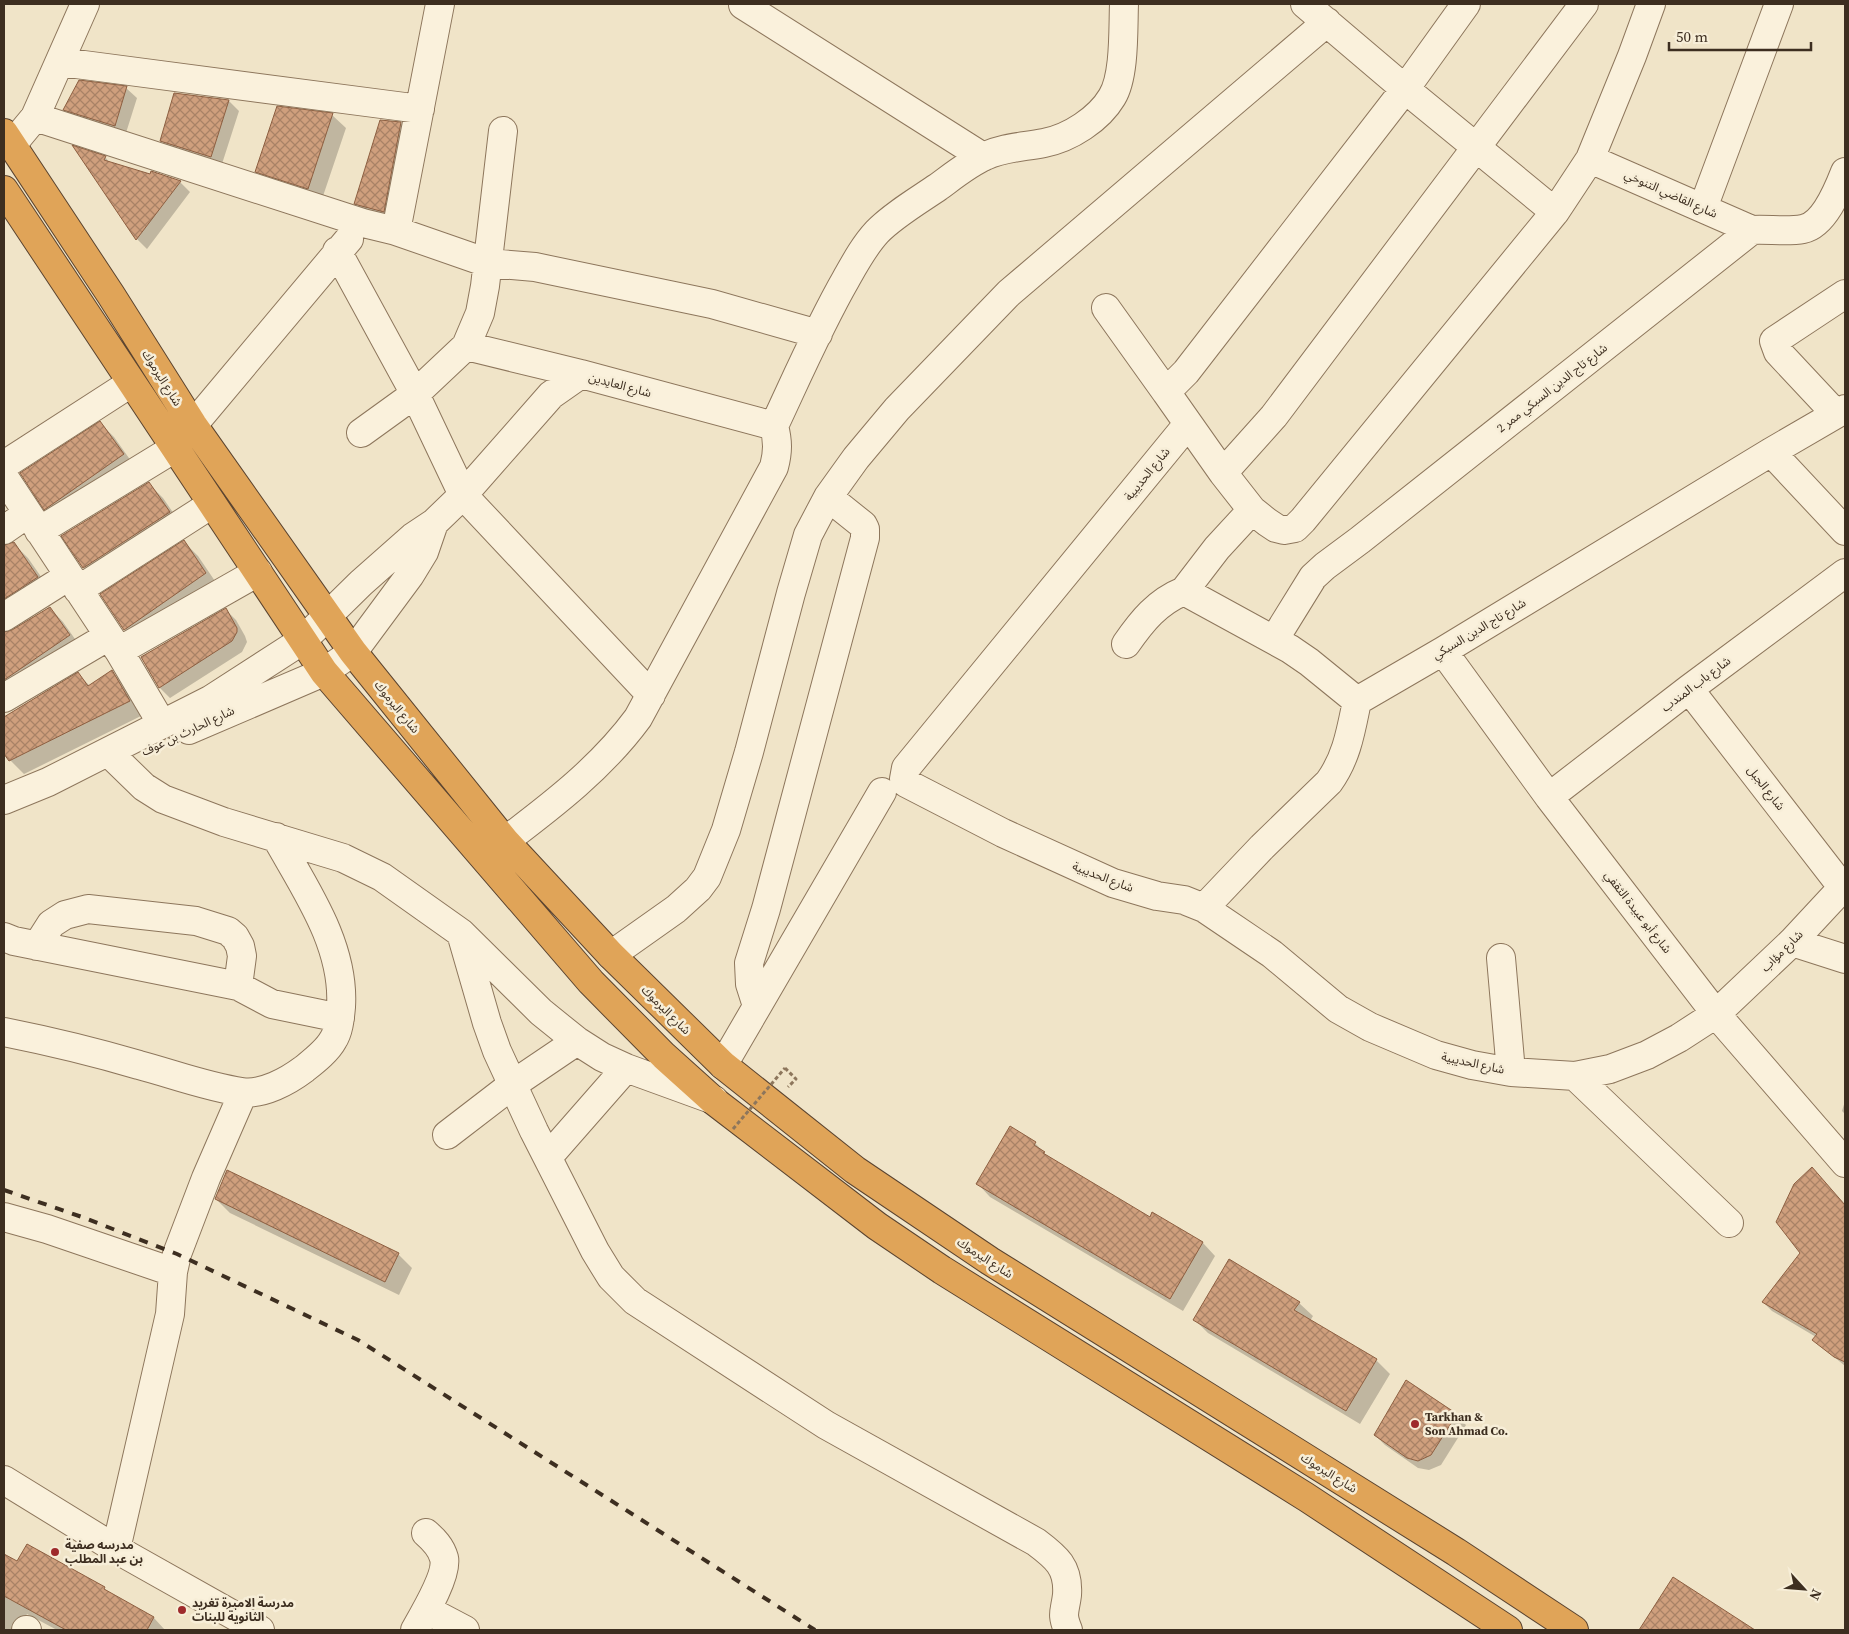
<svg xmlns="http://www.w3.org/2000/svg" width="1849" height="1634" viewBox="0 0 1849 1634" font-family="'Source Serif 4','Noto Sans Arabic',serif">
<defs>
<pattern id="building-cross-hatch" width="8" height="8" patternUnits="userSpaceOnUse" patternTransform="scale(1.25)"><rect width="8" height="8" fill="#cf9f7d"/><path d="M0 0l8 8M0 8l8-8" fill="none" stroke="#a98266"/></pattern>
</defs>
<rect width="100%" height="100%" fill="#f0e4c8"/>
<!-- shadow -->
<path fill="#0003" d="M126 88 137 98 125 136 75 120 64 109Z
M229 101 239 111 221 167 172 151 161 141Z
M332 115 346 128 321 202 271 185 257 171Z
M401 123 411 134 394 221 366 214 356 203Z
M75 148 105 157 110 163 151 175 152 172 180 182 190 192 147 249 137 239Z
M100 423 114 437 136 468 59 522 45 509Z
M149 484 163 498 183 527 98 581 84 567 63 536Z
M184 542 198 556 219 587 138 643 125 629Z
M14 544 28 558 51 591 4 624V547Z
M50 608 63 622 82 649 4 703V634L13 631Z
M226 610 236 620 245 636 247 642 242 652 170 698 160 688 142 657Z
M112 672 126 686 143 715 24 774 10 760 4 752V719L78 674 90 686Z
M1845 1101V1114L1842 1111Z
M1011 1128 1035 1143 1048 1157 1150 1218 1153 1214 1203 1243 1215 1256 1183 1311 990 1197 978 1184Z
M1812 1168 1845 1205V1366L1814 1340 1816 1337 1772 1311 1763 1302 1802 1253Z
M216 1199 398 1254 412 1268 399 1295 230 1213Z
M1299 1303 1313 1316 1310 1321 1376 1360 1390 1374 1360 1424 1208 1333 1194 1319Z
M1456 1415 1466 1425 1441 1465 1429 1470 1418 1468 1385 1445 1375 1435Z
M4 1555 18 1563 104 1588 110 1594 154 1618 165 1630H57L27 1614 18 1630H4Z
M1674 1579 1753 1630H1640Z"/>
<!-- building -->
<path fill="url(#building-cross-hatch)" stroke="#8d5f41" d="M79 80 127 86 115 126 63 110Z
M174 93 229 100 211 157 160 141Z
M277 106 333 113 308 189 255 172Z
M380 120 401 122 384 212 354 204Z
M72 145 106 156 104 160 150 174 151 171 181 181 136 240Z
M100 421 124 454 44 510 20 473Z
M149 482 170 512 83 568 61 536Z
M184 540 206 573 124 630 100 594Z
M14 542 38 577 4 599V545Z
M50 607 70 635 4 680V632L12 630Z
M226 608 237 628V632L232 641 159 688 141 657Z
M112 670 130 701 9 761 4 754V717L78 672 88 686Z
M1010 1126 1036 1142 1034 1145 1045 1152 1043 1153 1150 1217 1152 1212 1203 1242 1170 1299 976 1184Z
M1812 1167 1845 1205V1362L1834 1357 1812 1340 1817 1334 1762 1302 1800 1253 1776 1222 1794 1184Z
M227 1170 399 1253 385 1282 215 1199Z
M1229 1259 1300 1302 1294 1310 1377 1359 1346 1411 1193 1320Z
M1406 1380 1457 1414 1431 1455 1418 1461 1407 1458 1374 1435Z
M27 1544 105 1587 104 1589 154 1617 147 1630H66L4 1596V1554L17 1561Z
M1673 1577 1755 1630H1639Z"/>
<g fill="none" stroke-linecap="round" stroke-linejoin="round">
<defs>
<path id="minor" d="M1305 4 1405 89 1555 212
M1466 4 1405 89 1186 372 1166 392 1223 473 1252 510 1267 522 1276 528 1284 530 1295 528 1303 520 1555 212 1590 159 1632 56 1651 4
M743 5 983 157
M61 62 420 109
M35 117 363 223 396 231 488 263 535 267 712 304 818 334
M11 146 35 117 85 4
M1590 159 1752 230
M1703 208 1779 4
M396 231 440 4
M337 251 415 394 463 495 651 695
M1106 308 1166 392
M466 346 480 313 485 286 503 131
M1836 414 1778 352 1774 341 1845 294
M1188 424 906 768 904 779 906 783 1003 833 1113 883 1157 896 1184 900 1204 908 1272 954 1338 1009 1370 1027 1436 1055 1472 1065 1511 1072 1575 1076 1610 1069 1647 1055 1679 1038 1716 1014 1792 942 1845 885
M193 425 349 239
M361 433 415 394 466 346 581 374
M1771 452 1845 531
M4 465 131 383
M1223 473 1274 416 1584 4
M4 477 119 651
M4 530 27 514
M39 531 175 448
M78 590 212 504
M1184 591 1217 548 1252 510
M4 617 69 576
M1274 640 1313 577 1325 566 1360 540 1752 230C1768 229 1788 232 1803 229 1824 225 1838 190 1845 172
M1126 644C1142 621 1157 602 1184 591L1290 649 1309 662 1357 701
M1443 651 1549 797 1716 1014 1845 1163
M1689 689 1843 888
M4 698 109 636
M1357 701 1443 651 1771 452 1845 409
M162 724 119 651 258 572
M189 730 324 672 353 652 410 575 424 552 434 523
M108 752 144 787 163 799 224 822 343 858 382 877 461 933 541 1012 577 1041 602 1057 626 1068 714 1100
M1549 797 1689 689 1845 573
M4 800 48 782 210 700 303 640 361 583 413 537 434 523 463 495 551 395 581 374 774 426
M505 841C554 804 602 767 638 718L774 467C778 452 778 441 774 426 797 377 819 326 846 279 855 263 864 246 877 232 892 216 919 200 938 187 953 176 969 163 985 156 1004 147 1024 147 1044 143 1070 138 1099 119 1112 97 1125 76 1123 29 1124 4
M1204 908 1262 847 1329 782C1347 757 1351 730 1357 701
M461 933 487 1023 497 1051 534 1131 595 1251 611 1277 635 1301 826 1425 1036 1542C1056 1557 1069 1567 1067 1595 1065 1612 1061 1613 1068 1630
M4 937 14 941 238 986 272 1004 340 1018
M1792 942 1845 959
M37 946 51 924 65 915 88 909 196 921 228 931 235 937 240 946 242 956 238 986
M611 955 676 909 698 889 707 877 726 830 749 752 791 593 808 535 828 497 856 458 897 409 1009 293 1327 22
M1501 958 1511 1072
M757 1006 750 984 749 963 766 909 865 538V529L863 525 828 497
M4 1032C49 1041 95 1052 139 1065 173 1074 207 1087 242 1092 263 1095 288 1081 304 1069 314 1061 327 1051 333 1040 339 1031 340 1017 341 1007 345 945 305 889 276 837
M723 1065 882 792
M1575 1076 1729 1223
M447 1135 512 1085 577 1041
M548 1157 626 1068
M4 1217 47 1229 173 1272
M4 1480 116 1549 260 1630
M116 1549 170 1314 173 1272 177 1254 206 1178 243 1093
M427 1610 465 1630
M26 1630H27
M415 1630C423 1616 448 1574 444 1558 441 1547 434 1540 426 1533"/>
<path id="highway" d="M4 133 111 295 193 425 353 652 505 841 611 955 723 1065 855 1170 990 1261 1456 1552 1574 1630
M4 190 324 672 591 982 664 1056 714 1101 877 1226 942 1270 1306 1497 1508 1630"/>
</defs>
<!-- minor casing -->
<use href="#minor" stroke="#8d765c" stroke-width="30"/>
<!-- highway casing -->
<use href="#highway" stroke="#5b4430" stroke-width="30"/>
<!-- path -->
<path stroke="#8d765c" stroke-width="3" stroke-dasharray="4 2.5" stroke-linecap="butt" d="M785 1068 796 1079 788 1087"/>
<!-- minor -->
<use href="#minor" stroke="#faf1dc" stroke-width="28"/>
<!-- highway -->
<use href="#highway" stroke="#e0a458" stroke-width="28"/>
<!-- rail -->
<path stroke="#3d2e20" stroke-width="4" stroke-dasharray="9 9" stroke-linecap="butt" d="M4 1190 82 1217 177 1254 358 1340 815 1630"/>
<!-- path-bridge -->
<path stroke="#8d765c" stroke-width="3" stroke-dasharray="4 2.5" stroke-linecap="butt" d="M733 1129 785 1068"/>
</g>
<!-- markers -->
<g fill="#9e2a2b" stroke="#f7eed8" stroke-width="2">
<circle cx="1415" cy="1424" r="5"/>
<circle cx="55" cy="1552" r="5"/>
<circle cx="182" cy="1610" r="5"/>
</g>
<g text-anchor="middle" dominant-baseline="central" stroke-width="5" stroke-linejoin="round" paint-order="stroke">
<!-- street labels -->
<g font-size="12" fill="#3d2e20" stroke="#f7eed8">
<text transform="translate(1671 194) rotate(24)">شارع القاضي التنوخي</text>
<text transform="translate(162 378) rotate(58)">شارع اليرموك</text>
<text transform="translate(620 385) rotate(15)">شارع العايدين</text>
<text transform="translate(1552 388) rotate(-38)">شارع تاج الدين السبكي ممر 2</text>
<text transform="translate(1147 474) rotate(-51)">شارع الحديبية</text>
<text transform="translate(1479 629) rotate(-31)">شارع تاج الدين السبكي</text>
<text transform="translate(1696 684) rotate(-37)">شارع باب المندب</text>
<text transform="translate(397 707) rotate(51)">شارع اليرموك</text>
<text transform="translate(188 731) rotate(-25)">شارع الحارث بن عوف</text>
<text transform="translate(1766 788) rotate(52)">شارع الجبل</text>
<text transform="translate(1103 877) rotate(21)">شارع الحديبية</text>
<text transform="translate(1638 912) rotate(52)">شارع أبو عبيدة الثقفي</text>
<text transform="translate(1782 951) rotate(-45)">شارع مؤاب</text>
<text transform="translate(666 1010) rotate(45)">شارع اليرموك</text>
<text transform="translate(1473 1063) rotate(12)">شارع الحديبية</text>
<text transform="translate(985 1258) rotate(33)">شارع اليرموك</text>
<text transform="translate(1329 1473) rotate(32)">شارع اليرموك</text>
</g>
<!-- poi labels -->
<g font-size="12" font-weight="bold" fill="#3d2e20" stroke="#f7eed8" text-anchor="start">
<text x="1425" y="1417">Tarkhan &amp;<tspan x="1425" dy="14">Son Ahmad Co.</tspan></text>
<text x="65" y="1545">مدرسه صفية<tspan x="65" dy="14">بن عبد المطلب</tspan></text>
<text x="192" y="1603">مدرسة الاميرة تغريد<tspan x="192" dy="14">الثانوية للبنات</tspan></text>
</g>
</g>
<!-- border -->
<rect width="1849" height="1634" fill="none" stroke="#3d2e20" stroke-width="10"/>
<!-- north arrow -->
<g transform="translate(1804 1589) rotate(116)" stroke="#f7eed8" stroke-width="4" paint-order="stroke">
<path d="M0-4L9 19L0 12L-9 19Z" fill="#3d2e20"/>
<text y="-8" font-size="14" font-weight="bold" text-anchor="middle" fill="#3d2e20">N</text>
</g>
<!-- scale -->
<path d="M1669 42v8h142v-8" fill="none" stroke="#3d2e20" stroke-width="2.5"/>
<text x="1676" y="42" font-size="15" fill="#3d2e20" stroke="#f7eed8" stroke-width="4" paint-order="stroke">50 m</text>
</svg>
